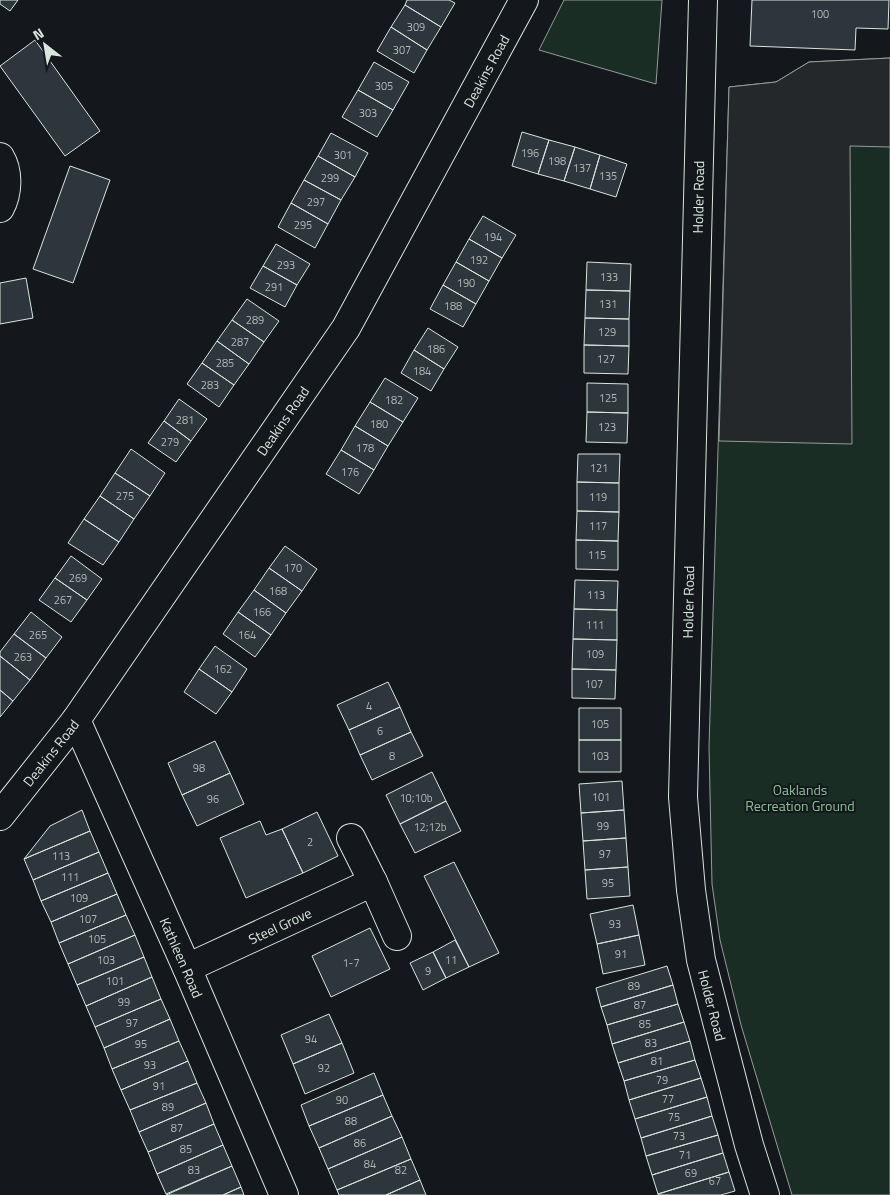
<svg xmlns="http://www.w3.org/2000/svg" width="890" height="1195" viewBox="0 0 890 1195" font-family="'Titillium Web',sans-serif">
<rect width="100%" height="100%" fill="#14181c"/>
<!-- green -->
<path fill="#1a2d24" stroke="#939e99" d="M564 0H662L656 84 539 50Z
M890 58V1195H792L741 1025 720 940 712 884 709 747 729 87 776 82 809 62Z"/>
<!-- parking -->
<path fill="#24282b" stroke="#939e99" d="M890 58V147L850 146 852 444 719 441 729 87 776 82 809 62Z"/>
<!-- building -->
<path fill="#2c363c" stroke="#d8e6dc" d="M0 0H18L10 11 0 4Z
M407 0H449L455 3 441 27 405 5Z
M752 0H889L888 29 856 28 855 50 750 46Z
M405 5 441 27 427 50 391 27Z
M391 27 427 50 414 73 377 51Z
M35 40 100 131 65 156 0 66Z
M374 62 409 82 393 110 358 90Z
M358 90 393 110 377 137 342 117Z
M522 132 549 140 538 174 512 166Z
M331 133 368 153 355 177 318 156Z
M549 140 575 147 564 181 538 174Z
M575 147 600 155 590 189 564 181Z
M600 155 627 164 616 197 590 189Z
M318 156 355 177 341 200 304 180Z
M70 166 110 180 73 283 33 269Z
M304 180 341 200 328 224 291 203Z
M291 203 328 224 315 248 278 227Z
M483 216 516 235 502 258 469 239Z
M469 239 502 258 489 281 456 262Z
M276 244 310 264 297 285 263 266Z
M456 262 489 281 476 304 443 285Z
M587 262 631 264 630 291 586 290Z
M263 266 297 285 285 307 250 288Z
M26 278 33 318 0 324V283Z
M443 285 476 304 463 327 430 309Z
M586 290 630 291 629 319 585 318Z
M247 299 279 321 264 342 232 320Z
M585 318 629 319V346L584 345Z
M232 320 264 342 249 364 217 341Z
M428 328 458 347 444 369 414 350Z
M217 341 249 364 234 385 202 363Z
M584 345 629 346 628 374 584 373Z
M414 350 444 369 431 391 401 373Z
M202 363 234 385 219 407 187 384Z
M385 378 418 398 403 422 370 402Z
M587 383 628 384V413L587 412Z
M179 399 207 419 191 441 164 421Z
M370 402 403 422 388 446 355 426Z
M587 412 628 413 627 443 586 442Z
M164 421 191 441 176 462 148 443Z
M355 426 388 446 374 470 341 450Z
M131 449 165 473 150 496 115 473Z
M341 450 374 470 359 494 326 474Z
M578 454H620L619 483 577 482Z
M115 473 150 496 134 519 100 496Z
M577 482 619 483V512L577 511Z
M100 496 134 519 119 542 84 519Z
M577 511 619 512 618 541 576 540Z
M84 519 119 542 103 565 68 543Z
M576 540 618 541V570L576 569Z
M285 546 317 569 302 591 269 568Z
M71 556 102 579 87 600 55 578Z
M269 568 302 591 286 613 254 590Z
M55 578 87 600 71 622 39 600Z
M575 580 618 581 617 610 574 609Z
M254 590 286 613 271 635 238 612Z
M574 609 617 610V640L573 639Z
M31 612 62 637 46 658 14 634Z
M238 612 271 635 255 657 223 634Z
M14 634 46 658 30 680 0 656V652Z
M573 639 617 640 616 670 572 669Z
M215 646 247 669 232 692 199 669Z
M0 656 30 680 13 701 0 690Z
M199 669 232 692 216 714 184 692Z
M572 669 616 670 615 699 572 698Z
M388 682 400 707 349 730 337 705Z
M0 690 13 701 0 717Z
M400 707 411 732 360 755 349 730Z
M579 708H621V740H579Z
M411 732 423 756 372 780 360 755Z
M579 740H621V772H579Z
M215 741 230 773 182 795 168 763Z
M432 772 446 801 400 824 386 795Z
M230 773 244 804 197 826 182 795Z
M622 781 624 810 581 813 579 784Z
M446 801 461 831 415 853 400 824Z
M82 810 90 831 24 859 50 826Z
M624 810 626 838 583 841 581 813Z
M317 812 338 856 303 873 282 829Z
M260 821 266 835 282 829 303 873 246 898 220 838Z
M90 831 99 852 33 880 24 859Z
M626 838 628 867 585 870 583 841Z
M99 852 108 873 41 901 33 880Z
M454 862 499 953 469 967 424 876Z
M628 867 630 896 587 899 585 870Z
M108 873 117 894 51 922 41 901Z
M117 894 126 915 59 943 51 922Z
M633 905 639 935 597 944 590 914Z
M126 915 135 935 68 964 59 943Z
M370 928 390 969 331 997 312 956Z
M135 935 144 957 77 985 68 964Z
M639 935 645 965 603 974 597 944Z
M455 940 469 967 446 978 433 952Z
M433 952 446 978 423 990 410 963Z
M144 957 152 977 86 1006 77 985Z
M667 966 673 985 601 1007 596 988Z
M152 977 161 999 95 1027 86 1006Z
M673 985 678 1004 607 1025 601 1007Z
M161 999 170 1019 104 1048 95 1027Z
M678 1004 684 1022 612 1044 607 1025Z
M329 1014 342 1043 293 1064 281 1035Z
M170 1019 179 1041 112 1069 104 1048Z
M684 1022 690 1041 618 1063 612 1044Z
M179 1041 188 1061 121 1090 112 1069Z
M690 1041 695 1060 624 1081 618 1063Z
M342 1043 354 1073 305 1094 293 1064Z
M695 1060 701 1078 629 1100 624 1081Z
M188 1061 197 1083 130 1110 121 1090Z
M374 1073 383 1095 309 1126 301 1105Z
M701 1078 707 1097 635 1119 629 1100Z
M197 1083 206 1103 139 1132 130 1110Z
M383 1095 392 1116 319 1148 309 1126Z
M707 1097 712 1116 641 1138 635 1119Z
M206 1103 214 1124 148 1152 139 1132Z
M392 1116 402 1137 328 1169 319 1148Z
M712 1116 718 1135 646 1156 641 1138Z
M214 1124 223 1145 157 1174 148 1152Z
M718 1135 723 1153 652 1175 646 1156Z
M402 1137 411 1159 337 1190 328 1169Z
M223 1145 232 1166 166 1194 157 1174Z
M723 1153 729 1172 658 1194 652 1175Z
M411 1159 420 1180 386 1195H339L337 1190Z
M232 1166 241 1187 223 1195H166Z
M729 1172 735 1191 721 1195H658V1194Z
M420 1180 426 1195H386Z
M241 1187 244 1195H223Z"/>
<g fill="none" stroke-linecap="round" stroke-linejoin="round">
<defs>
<g id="minor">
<path id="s1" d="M703 0 683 797 691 890 701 960 749 1145 765 1195"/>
<path d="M0 157C9 172 8 193 0 208"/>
<path id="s2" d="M76 720 187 968 284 1195"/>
<path id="s3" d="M0 816 76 720 346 328 524 0"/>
<path d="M351 838 373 882 397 936"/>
<path id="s4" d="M187 968 373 882"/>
</g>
</defs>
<!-- minor casing -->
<use href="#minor" stroke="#d8e6dc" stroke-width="30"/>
<!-- minor -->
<use href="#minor" stroke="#14181c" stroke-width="28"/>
</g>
<g text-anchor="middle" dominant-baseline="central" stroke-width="4" stroke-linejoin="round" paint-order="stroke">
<!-- number labels -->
<g font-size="11" fill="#adbab4">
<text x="820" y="14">100</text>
<text x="416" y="27">309</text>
<text x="402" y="50">307</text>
<text x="384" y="86">305</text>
<text x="368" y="113">303</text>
<text x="530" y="153">196</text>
<text x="343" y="155">301</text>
<text x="557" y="161">198</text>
<text x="582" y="168">137</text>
<text x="608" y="176">135</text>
<text x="330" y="178">299</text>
<text x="316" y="202">297</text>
<text x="303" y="225">295</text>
<text x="493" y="237">194</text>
<text x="479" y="260">192</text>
<text x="286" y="265">293</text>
<text x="609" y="277">133</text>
<text x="466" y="283">190</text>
<text x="274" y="287">291</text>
<text x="608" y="304">131</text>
<text x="453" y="306">188</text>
<text x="255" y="320">289</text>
<text x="607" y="332">129</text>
<text x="240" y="342">287</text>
<text x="436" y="349">186</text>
<text x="606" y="359">127</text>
<text x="225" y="363">285</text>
<text x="422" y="371">184</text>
<text x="210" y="385">283</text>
<text x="608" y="398">125</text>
<text x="394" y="400">182</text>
<text x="185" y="420">281</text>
<text x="379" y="424">180</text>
<text x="607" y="427">123</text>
<text x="170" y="442">279</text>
<text x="365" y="448">178</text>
<text x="599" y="468">121</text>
<text x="350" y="472">176</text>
<text x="125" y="496">275</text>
<text x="598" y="497">119</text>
<text x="598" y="526">117</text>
<text x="597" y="555">115</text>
<text x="293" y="568">170</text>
<text x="78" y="578">269</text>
<text x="278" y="591">168</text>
<text x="596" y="595">113</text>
<text x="63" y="600">267</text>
<text x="262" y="612">166</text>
<text x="595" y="625">111</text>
<text x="38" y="635">265</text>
<text x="247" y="635">164</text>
<text x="595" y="654">109</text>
<text x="23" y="657">263</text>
<text x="223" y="669">162</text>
<text x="594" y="684">107</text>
<text x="369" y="706">4</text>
<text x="600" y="724">105</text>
<text x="380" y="731">6</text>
<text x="392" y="756">8</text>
<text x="600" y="756">103</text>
<text x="199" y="768">98</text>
<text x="601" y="797">101</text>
<text x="416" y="798">10;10b</text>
<text x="213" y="799">96</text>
<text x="603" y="826">99</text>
<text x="430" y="827">12;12b</text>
<text x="310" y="842">2</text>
<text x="605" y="854">97</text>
<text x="61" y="856">113</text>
<text x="70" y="877">111</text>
<text x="608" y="883">95</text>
<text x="79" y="898">109</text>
<text x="88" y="919">107</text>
<text x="615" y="924">93</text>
<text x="97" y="939">105</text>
<text x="621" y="954">91</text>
<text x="106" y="960">103</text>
<text x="451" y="960">11</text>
<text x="351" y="963">1-7</text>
<text x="428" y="971">9</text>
<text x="115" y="981">101</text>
<text x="634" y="986">89</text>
<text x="124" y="1002">99</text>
<text x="640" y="1005">87</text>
<text x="132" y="1023">97</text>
<text x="645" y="1024">85</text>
<text x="311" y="1039">94</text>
<text x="651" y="1043">83</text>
<text x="141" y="1044">95</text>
<text x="657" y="1061">81</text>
<text x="150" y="1065">93</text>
<text x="324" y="1068">92</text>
<text x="662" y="1080">79</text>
<text x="159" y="1086">91</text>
<text x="668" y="1099">77</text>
<text x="342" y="1100">90</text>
<text x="168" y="1107">89</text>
<text x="674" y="1117">75</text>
<text x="351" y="1121">88</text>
<text x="177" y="1128">87</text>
<text x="679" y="1136">73</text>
<text x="360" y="1143">86</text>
<text x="186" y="1149">85</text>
<text x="685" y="1155">71</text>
<text x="370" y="1164">84</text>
<text x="194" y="1170">83</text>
<text x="401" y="1170">82</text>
<text x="691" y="1173">69</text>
<text x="715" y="1181">67</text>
</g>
<!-- street labels -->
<g font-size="14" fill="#d8e6dc" stroke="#14181c">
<text stroke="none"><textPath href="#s3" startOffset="891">Deakins Road</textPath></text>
<text transform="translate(698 197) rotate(-89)">Holder Road</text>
<text stroke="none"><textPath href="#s3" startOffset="486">Deakins Road</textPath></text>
<text transform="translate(688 602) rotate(-89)">Holder Road</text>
<text stroke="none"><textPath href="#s3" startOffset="81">Deakins Road</textPath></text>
<text stroke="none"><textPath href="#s4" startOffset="102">Steel Grove</textPath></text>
<text stroke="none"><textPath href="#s2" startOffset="260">Kathleen Road</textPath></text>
<text stroke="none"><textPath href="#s1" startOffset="1008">Holder Road</textPath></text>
</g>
<!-- park labels -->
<g font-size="14" fill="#8ac095" stroke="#14181c">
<text x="800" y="789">Oaklands<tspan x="800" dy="16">Recreation Ground</tspan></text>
</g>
</g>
<!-- north arrow -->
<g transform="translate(45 45) rotate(329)" stroke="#14181c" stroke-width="4" paint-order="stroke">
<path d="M0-4L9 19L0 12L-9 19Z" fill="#d8e6dc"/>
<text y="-8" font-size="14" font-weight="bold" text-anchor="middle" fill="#d8e6dc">N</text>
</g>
</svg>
